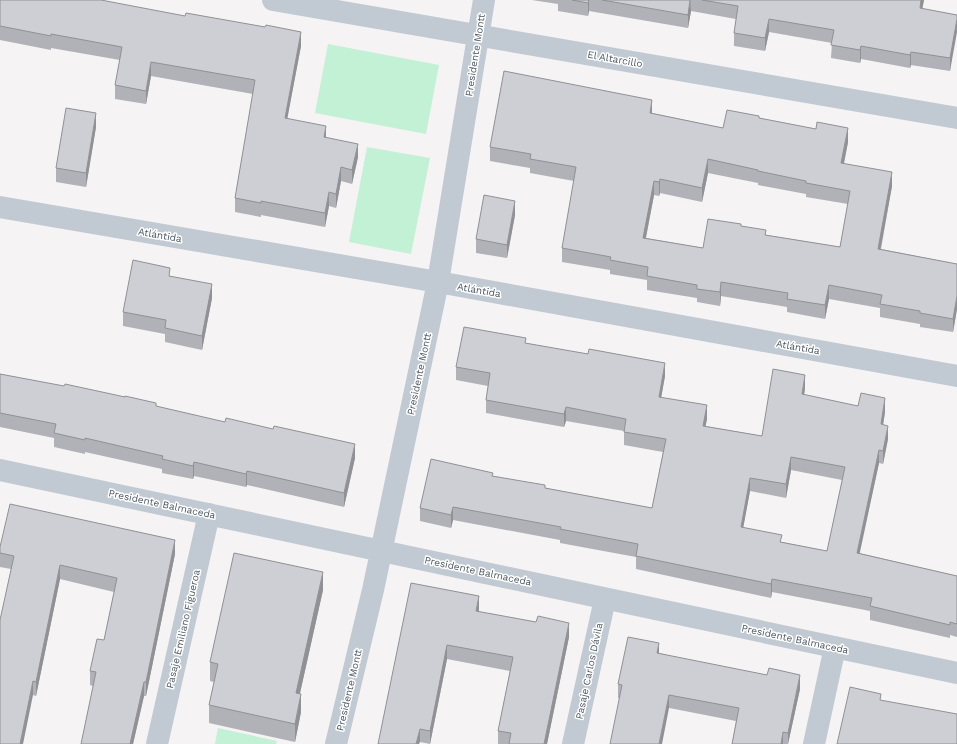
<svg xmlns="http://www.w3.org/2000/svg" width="957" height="744" viewBox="0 0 957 744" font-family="'Work Sans',sans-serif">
<rect width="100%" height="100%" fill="#f5f3f3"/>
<!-- green -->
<path fill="#c3f1d5" d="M328 44 439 65 426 134 315 113Z
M367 147 430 158 411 254 349 242Z
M218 728 277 741 276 744H215Z"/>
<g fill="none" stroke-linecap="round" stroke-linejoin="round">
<!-- street -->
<path stroke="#c1cad2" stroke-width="22" d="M273 0 957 118
M0 207 438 282 957 376
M0 470 957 673
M157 744 209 514
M336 744 373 590 438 282 484 0
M573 744 605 599
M814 744 835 647"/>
</g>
<!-- wall -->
<path fill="#b0b2b7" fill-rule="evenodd" d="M0 0 301 46 287 118 326 137 358 157 352 184 341 181 336 208 329 206 325 227 261 215V217L235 212V198L253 94 151 76 146 104 115 99V85L120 60 51 48V50L0 40Z
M532 0H924L922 9 957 15 950 71 911 65 910 68 861 59 860 63 831 58 832 43 769 32 765 51 734 46V33L736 19 691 11 688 28 589 11 588 16 558 11V4Z
M652 113 723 128 759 118 848 142 844 164 892 186 881 249 957 264V309L953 332 920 327V324L880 317V308L829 299 825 319 787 312V307L721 296 720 306 697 302V298L647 290V280L610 274V270L562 262V248L574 181 530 173V168L490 161V147ZM708 173 758 183V185L806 194V197L848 204 840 247 766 235 741 226 703 248 646 238 654 195 659 196 660 193 702 202Z
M96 127 86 187 56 182V168Z
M515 215 507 258 476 253V239Z
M170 276 212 298 202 350 165 342V334L123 326V312Z
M526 343 665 376 661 397 707 419 705 426 762 436 805 388 804 395 885 412 883 425 888 439 883 464 879 463 859 553 957 576V637L950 635V638L870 620V611L772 592 771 598 636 569V557L560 543V540L453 520 451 528 420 521V508L493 476 545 488 652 508 663 452 624 445V431L566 421 564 427 486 413V400L488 386 456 380V367ZM791 470 842 480 827 551 782 542 743 527 750 491 786 498Z
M0 374 156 406 355 458 344 507 247 485 246 487 194 476 193 479 162 473V469L85 452V454L54 447V438L0 427Z
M0 547 175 554 146 696H144L133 744H81L93 686 90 685V671L104 640 114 592 60 579 36 696 33 695 11 569 0 567Z
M411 583 479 610V612L569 637 547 744H498V731L510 671 447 659 430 744 420 742Z
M323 590 300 693 301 712 295 742 209 723V705L214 682 210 681V662Z
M659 653 800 689 788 744H732L736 721 618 698V684Z"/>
<!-- shaded-wall -->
<path fill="#909195" d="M589 0V11L588 16V3Z
M690 0 691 11 688 28V15Z
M921 0H924L920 21V8Z
M769 19V32L765 51V38Z
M957 19V32L950 71V58Z
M301 32V46L285 131V118Z
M861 46V59L860 63V50Z
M911 52V65L910 68V55Z
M151 62V76L146 104V91Z
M652 100V114L650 113Z
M96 113V127L86 187V173Z
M326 126V139L324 137Z
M848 128V142L841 177V163Z
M358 144V157L352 184V170Z
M708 159V173L702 202V188Z
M341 167V181L336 208V194Z
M892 172V186L878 262V249Z
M660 179V193L659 196V182Z
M654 181V195L643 252V238Z
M329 192V206L325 227V213Z
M515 201V215L507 258V245Z
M721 282V296L720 306V292Z
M212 284V298L202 350V336Z
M829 285V299L825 319V305Z
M957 296V309L953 332V319Z
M665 363V376L659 410V397Z
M805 375V388L802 408V394Z
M885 398V412L881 438V424Z
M707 405V419L703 439V426Z
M566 407V421L564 427V414Z
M888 426V439L883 464V451Z
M355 444V458L344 507V493Z
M879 450V463L857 566V553Z
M791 457V470L786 498V484Z
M194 462V476L193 479V466Z
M247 471V485L246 487V474Z
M750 478V491L741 540V527Z
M453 507V520L451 528V515Z
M175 540V554L146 696V682Z
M60 565V579L36 696V682Z
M323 572V590L296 711V693Z
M772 579V592L771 598V584Z
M479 596V610L476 625V611Z
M569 623V637L547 744H544Z
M659 643V657L657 653Z
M447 645V659L430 744V731Z
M800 675V689L788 744V733Z
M33 681V695L23 744H20Z
M144 682V696L133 744H130Z
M301 694V712L295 742V724Z
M669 695V708L662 744H659Z
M420 729V742L419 744H416Z
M783 732V744H781Z"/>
<!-- building -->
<path fill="#cdcfd5" stroke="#909195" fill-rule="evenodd" d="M0 0H101L185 16 186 13 265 27 266 25 301 32 285 118 326 126 324 137 358 144 352 170 341 167 336 194 329 192 325 213 261 201V203L235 198 255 80 151 62 146 91 115 85 122 47 51 34V36L0 26Z
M572 0H589L588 3Z
M602 0H690L688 15Z
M702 0H921L920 8 957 15V19L950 58 911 52 910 55 861 46 860 50 831 45 834 30 769 19 765 38 734 33 738 6Z
M504 71 652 100 650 113 723 128 727 110 759 116V118L816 129 817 122 848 128 841 163 892 172 878 249 957 264V296L953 319 920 313V311L880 304 882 295 829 285 825 305 787 299 788 293 721 282 720 292 697 289V285L647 276 648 267 610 260 611 257 562 248 576 167 530 159 531 154 490 147ZM708 159 758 170V171L806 181V183L850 191 840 247 765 235 766 230 741 226V224L708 219 703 248 643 238 654 181 659 182 660 179 702 188Z
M66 108 96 113 86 173 56 168Z
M484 195 515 201 507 245 476 239Z
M133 260 170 268 169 276 212 284 202 336 165 328 166 320 123 312Z
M464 327 526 338 525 343 588 354 589 349 665 363 659 397 707 405 703 426 762 436 773 369 805 375 802 394 858 406 861 393 885 398 881 424 888 426 883 451 879 450 857 553 957 576V624L950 622V625L870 606 872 598 772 579 771 584 636 556 638 544 560 529 561 527 453 507 451 515 420 508 431 459 493 473 492 476 545 485V488L652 508 666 439 624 432 626 419 566 407 564 414 486 400 490 373 456 367ZM791 457 845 467 827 551 780 542 782 535 741 527 750 478 786 484Z
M0 374 64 386 65 384 125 397V396L156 403V406L225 422 226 418 273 429 274 426 355 444 344 493 247 471 246 474 194 462 193 466 162 459 163 456 85 438V440L54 433 56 424 0 413Z
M10 504 175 540 146 682H144L130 744H81L96 672 90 671 97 639 104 640 117 578 60 565 36 682 33 681 20 744H0V620L14 556 0 553V547Z
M234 553 323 572 296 693 301 694 295 724 209 705 218 664 210 662Z
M411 583 479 596 476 611 536 622 538 616 569 623 544 744H509L511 733 498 731 513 657 447 645 430 731 420 729 416 744H378Z
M628 637 659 643 657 653 767 675 769 668 800 675 788 733 783 732 781 744H732L739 708 669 695 659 744H610L622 685 618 684Z
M850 687 881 694 880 700 957 714V744H837Z"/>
<g text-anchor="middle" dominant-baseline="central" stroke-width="3" stroke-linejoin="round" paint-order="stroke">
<!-- street labels -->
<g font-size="10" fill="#4a5661" stroke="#fff">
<text transform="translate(475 55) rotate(-81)">Presidente Montt</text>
<text transform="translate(615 59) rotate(10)">El Altarcillo</text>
<text transform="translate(160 235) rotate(10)">Atlántida</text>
<text transform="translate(479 290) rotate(10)">Atlántida</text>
<text transform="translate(798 347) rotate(10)">Atlántida</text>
<text transform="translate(419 374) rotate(-78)">Presidente Montt</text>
<text transform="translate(162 504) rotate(12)">Presidente Balmaceda</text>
<text transform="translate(478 571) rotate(12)">Presidente Balmaceda</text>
<text transform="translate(183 629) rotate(-77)">Pasaje Emiliano Figueroa</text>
<text transform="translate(795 639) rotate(12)">Presidente Balmaceda</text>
<text transform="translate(589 671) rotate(-78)">Pasaje Carlos Dávila</text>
<text transform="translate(349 690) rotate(-77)">Presidente Montt</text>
</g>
</g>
</svg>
